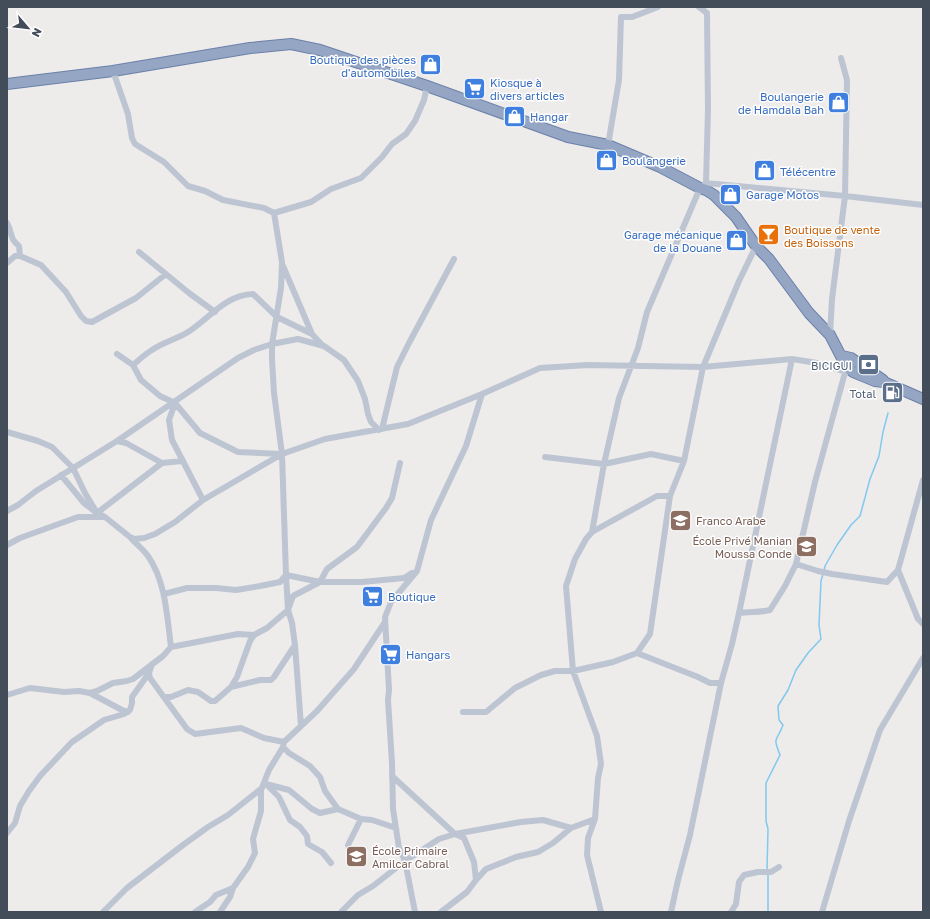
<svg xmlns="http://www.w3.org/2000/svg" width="930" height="919" viewBox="0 0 930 919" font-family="'Golos Text',sans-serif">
<rect width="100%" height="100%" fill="#eeebeb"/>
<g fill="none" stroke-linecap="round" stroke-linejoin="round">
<!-- stream -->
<path stroke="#80c9ef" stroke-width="1.5" d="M824 571 825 566 837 545 851 525 860 516 870 479 879 456 883 432 888 413
M767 870 768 829 766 821V783L780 755C772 735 777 742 783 725L779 720 778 706 788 690 796 670 808 653 821 639 819 625 821 581 823 574
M768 874V912"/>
<defs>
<path id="trunk" d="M7 84 113 71 250 48 291 44 320 50 427 86 568 137 608 145 660 167 700 188 706 190 714 195 736 217 756 246 769 259 809 313 830 335 846 366 853 372 875 381 884 382 923 399
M842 356 851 358 883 380"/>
</defs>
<!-- trunk casing -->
<use href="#trunk" stroke="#6b80a9" stroke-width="12"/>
<!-- minor -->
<path stroke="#bdc5d2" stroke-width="6" d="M113 71 128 114 132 138 135 144 164 162 188 186 205 191 223 200 264 208 274 213 282 262 281 288 272 344V359L274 393 282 454 286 575 288 610 292 623 295 645 301 726
M608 145 619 80 621 17H632L658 7
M706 183 845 196 923 205
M274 213 311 202 331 189 361 178 382 157 392 144 406 134 415 121 424 100 427 86
M7 223C13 234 9 238 19 246L20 256
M139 252 189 293 215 312
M7 263 15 256H20L41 265 66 292 81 316 86 321 92 322 136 298 166 274
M283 266 312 334
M830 335 832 299 845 196 847 80 841 58
M117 354 133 365 141 380 160 396 175 403 200 433 238 452 281 454
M133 365C139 360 145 354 152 350 163 342 177 339 188 332 210 318 225 295 253 294L277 317 312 334 323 346
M175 403 169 420 172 440 203 500
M382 429 397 367 409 343 454 259
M7 432 38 441 52 447 73 468 85 493 97 513 105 517 130 537 134 539 144 538 155 534 175 522 203 500 282 454 325 439 408 424 482 394 540 368 588 365 703 367 792 359 817 363 846 372
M117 441 126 443 162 463
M545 457 604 464 651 454 684 461
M61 475 84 503 97 513 162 463 182 461
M7 511 18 505 36 491 117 441 238 358 254 350 272 344 298 339 324 346 344 360 358 381 365 399 368 414 371 422 379 430
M592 532 657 496H670
M7 545 20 538 78 517H104
M796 564 818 571 832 574 887 582 898 570 923 480
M898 570 918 619 923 624
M164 594 187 588H216L236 590 260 586 280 582 286 575 320 582H362L404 578 412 573
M739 613C750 611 759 613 770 610L785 586 796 564 815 482 846 369
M171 647 238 634 254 635 267 628 288 610 293 596 320 582 327 569 357 547 386 508 392 498 400 463
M637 653 650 634 670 496 684 461 703 367 739 281 756 246
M149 673 150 678 187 729 195 734 241 728 264 738 284 742
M231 687 260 680H271L274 677 295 645
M90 693 122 710 128 712
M7 695 30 688 64 692 79 691 90 693 97 691 113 683 127 681 133 679 163 656 171 647C167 617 166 582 148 556 143 549 136 544 131 538
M164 697H171L188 690 198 692 211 701H215L231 687 237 677 250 641 254 635
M463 712H486L515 688 541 675 555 671H573L613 662 637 653 698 677 710 683H721
M283 747 289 753 310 766 320 777 325 791 338 809 361 819 372 820 396 828
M392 776 455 834 464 838 474 862 476 880
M7 833 15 823 20 806 29 791 40 776 72 742 104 720 124 714 130 710 132 703V697L149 673 152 664
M348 845 361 819
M331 863 322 852 308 844 307 836 300 827 290 820 279 797 266 784 289 790 312 809 320 813 338 809
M103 912 127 888 183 845 208 827 228 815 262 788
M195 912 210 902 216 895 233 888
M220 912 230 897 233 888 248 867 255 853 253 839 261 811V790L269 770 283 747 284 742 317 711 354 669 385 622
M341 912 358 895 373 886 405 861 439 839 455 834 521 822 543 820 571 828
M415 912 405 861 399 848 393 809 392 763 388 700 389 690 385 617 391 602 417 571 431 520 466 446 482 394
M441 912 467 892 476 880 486 869 516 857 538 852 553 843 571 828 595 819
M601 912 587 855 588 838 595 819 598 778 601 764 597 736 573 671 566 586 575 559 586 539 592 532 604 464 619 398 638 348 647 312 700 188 706 183 708 109 707 13 699 7
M671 912 678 880 690 835 721 683 732 644 739 613 792 359
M731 912 736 904 739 882 744 875 758 872H771L779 867
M822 912 849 821 880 730 923 658"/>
<!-- trunk -->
<use href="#trunk" stroke="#94a6c4" stroke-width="10"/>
</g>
<!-- icons -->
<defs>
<symbol id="shop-square" viewBox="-11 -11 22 22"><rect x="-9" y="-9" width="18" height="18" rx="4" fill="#3f7fe0" stroke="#fff"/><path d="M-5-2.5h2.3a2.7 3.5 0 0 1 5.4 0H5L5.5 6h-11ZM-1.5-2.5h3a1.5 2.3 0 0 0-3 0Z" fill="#fff"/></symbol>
<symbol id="supermarket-square" viewBox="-11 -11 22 22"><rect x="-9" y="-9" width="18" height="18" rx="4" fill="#3f7fe0" stroke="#fff"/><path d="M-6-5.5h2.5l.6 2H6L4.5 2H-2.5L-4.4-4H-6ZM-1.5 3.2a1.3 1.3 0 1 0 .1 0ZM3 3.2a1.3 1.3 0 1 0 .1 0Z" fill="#fff"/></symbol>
<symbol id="bar-square" viewBox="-11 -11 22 22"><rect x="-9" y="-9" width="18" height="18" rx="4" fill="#e8710a" stroke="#fff"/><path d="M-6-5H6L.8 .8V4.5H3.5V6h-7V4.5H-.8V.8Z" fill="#fff"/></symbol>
<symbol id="bank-square" viewBox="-11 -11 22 22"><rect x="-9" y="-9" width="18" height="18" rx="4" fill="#5c6f8a" stroke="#fff"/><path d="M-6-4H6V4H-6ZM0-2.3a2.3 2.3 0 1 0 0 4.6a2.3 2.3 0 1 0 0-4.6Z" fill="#fff"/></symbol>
<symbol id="fuel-square" viewBox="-11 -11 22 22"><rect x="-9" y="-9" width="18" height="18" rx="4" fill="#5c6f8a" stroke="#fff"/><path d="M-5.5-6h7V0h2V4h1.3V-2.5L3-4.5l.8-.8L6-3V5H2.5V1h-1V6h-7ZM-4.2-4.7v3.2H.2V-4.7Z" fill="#fff"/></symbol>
<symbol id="school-square" viewBox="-11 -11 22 22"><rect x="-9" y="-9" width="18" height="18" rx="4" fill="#8d6e63" stroke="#fff"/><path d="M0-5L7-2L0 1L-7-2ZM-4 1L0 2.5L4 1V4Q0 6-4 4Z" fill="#fff"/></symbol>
</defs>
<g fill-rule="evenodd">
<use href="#shop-square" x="418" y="52" width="25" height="25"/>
<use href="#supermarket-square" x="462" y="76" width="25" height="25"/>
<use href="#shop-square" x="826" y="90" width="25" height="25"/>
<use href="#shop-square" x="502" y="104" width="25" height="25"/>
<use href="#shop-square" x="594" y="148" width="25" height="25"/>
<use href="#shop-square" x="752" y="158" width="25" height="25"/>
<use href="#shop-square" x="718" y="182" width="25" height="25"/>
<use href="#bar-square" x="756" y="222" width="25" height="25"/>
<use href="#shop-square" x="724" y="228" width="25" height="25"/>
<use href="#bank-square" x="856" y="352" width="25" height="25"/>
<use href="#fuel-square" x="880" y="380" width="25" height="25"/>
<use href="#school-square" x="668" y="508" width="25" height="25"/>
<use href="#school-square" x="794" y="534" width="25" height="25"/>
<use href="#supermarket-square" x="360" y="584" width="25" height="25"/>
<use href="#supermarket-square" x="378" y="642" width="25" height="25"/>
<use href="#school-square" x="344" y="844" width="25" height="25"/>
</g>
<g text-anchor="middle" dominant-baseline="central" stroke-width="3" stroke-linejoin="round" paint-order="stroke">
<!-- shop labels -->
<g font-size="11" fill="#366cbe" stroke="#fff" text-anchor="start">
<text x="416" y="59" text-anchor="end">Boutique des pièces<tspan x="416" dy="13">d'automobiles</tspan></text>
<text x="490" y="82">Kiosque à<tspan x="490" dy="13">divers articles</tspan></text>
<text x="824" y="96" text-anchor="end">Boulangerie<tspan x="824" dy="13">de Hamdala Bah</tspan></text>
<text x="530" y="116">Hangar</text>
<text x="622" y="160">Boulangerie</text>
<text x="780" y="171">Télécentre</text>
<text x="746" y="194">Garage Motos</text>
<text x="722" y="234" text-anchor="end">Garage mécanique<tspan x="722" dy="13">de la Douane</tspan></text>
<text x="388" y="596">Boutique</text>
<text x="406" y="654">Hangars</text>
</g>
<!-- food labels -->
<g font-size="11" fill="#c56008" stroke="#fff" text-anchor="start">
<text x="784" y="229">Boutique de vente<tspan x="784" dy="13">des Boissons</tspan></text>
</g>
<!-- service labels -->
<g font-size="11" fill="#4e5e75" stroke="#fff" text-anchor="end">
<text x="852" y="365">BICIGUI</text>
<text x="876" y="393">Total</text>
</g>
<!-- education labels -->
<g font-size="11" fill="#785e54" stroke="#fff" text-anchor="start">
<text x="696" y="520">Franco Arabe</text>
<text x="792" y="540" text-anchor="end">École Privé Manian<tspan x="792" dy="13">Moussa Conde</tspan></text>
<text x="372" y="850">École Primaire<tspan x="372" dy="13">Amilcar Cabral</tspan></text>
</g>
</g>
<!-- border -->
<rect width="930" height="919" fill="none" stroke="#434c59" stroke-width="16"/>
<!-- north arrow -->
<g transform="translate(28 28) rotate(118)" stroke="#ffffff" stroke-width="3" paint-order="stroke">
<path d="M0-3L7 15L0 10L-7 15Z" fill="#434c59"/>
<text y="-6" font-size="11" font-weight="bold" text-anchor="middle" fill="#434c59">N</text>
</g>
</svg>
